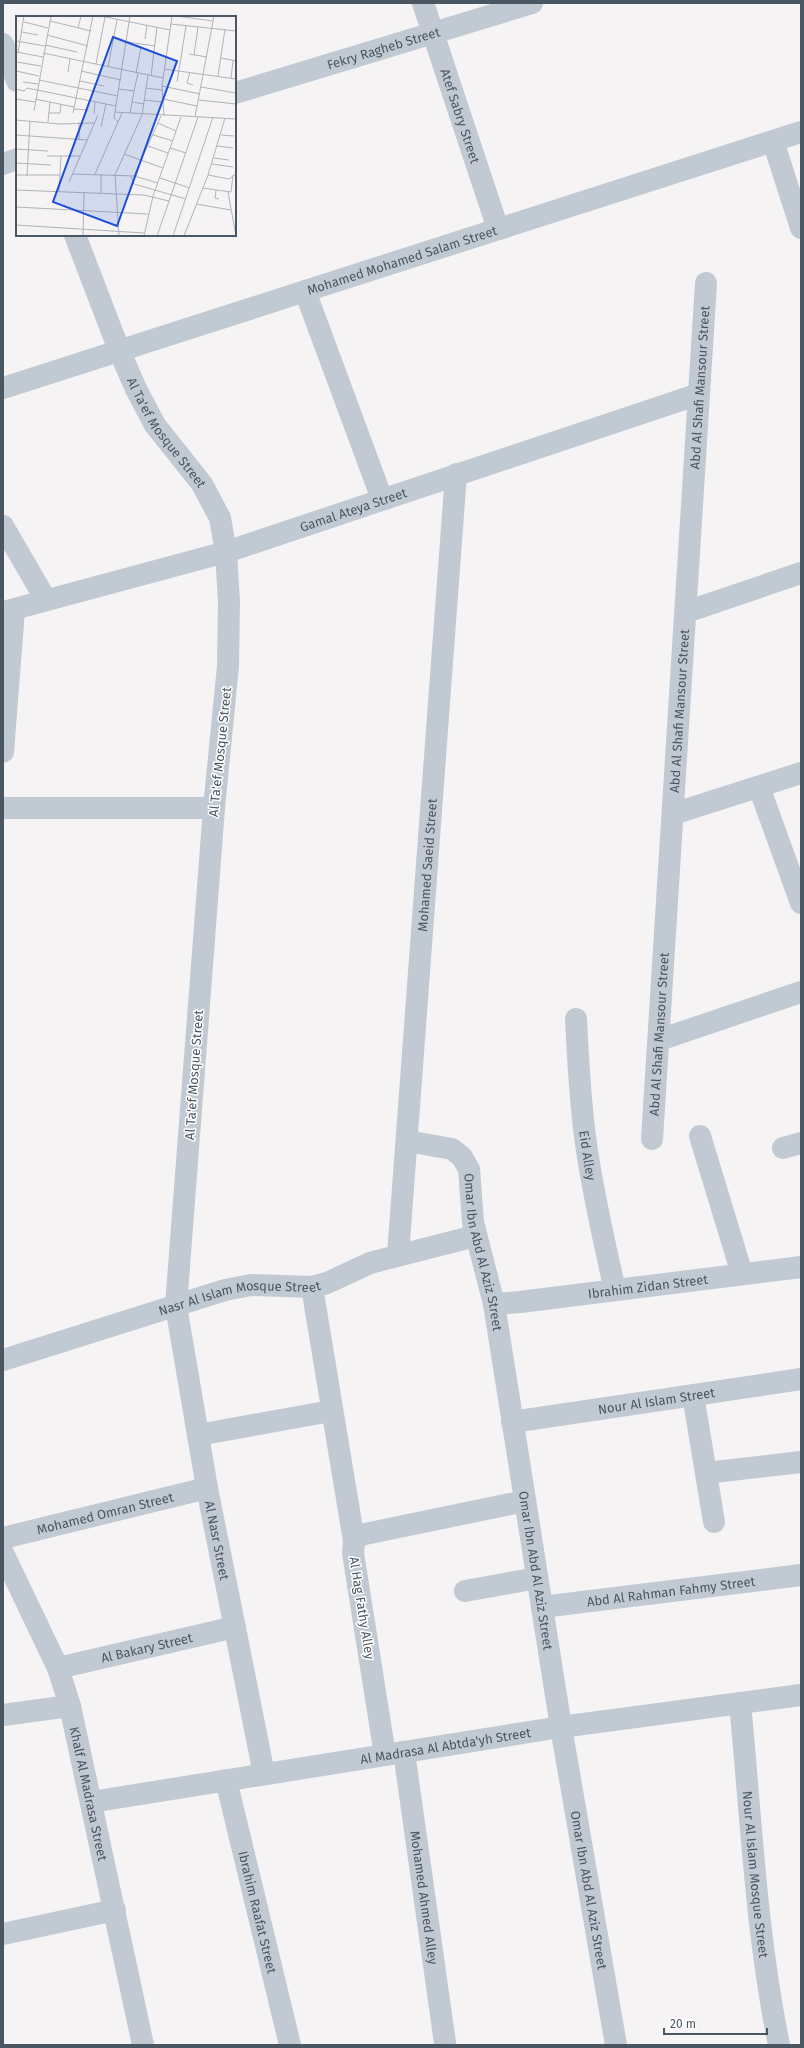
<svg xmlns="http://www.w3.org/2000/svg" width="804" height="2048" viewBox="0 0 804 2048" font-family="'Fira Sans',sans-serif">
<rect width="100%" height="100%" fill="#f5f3f3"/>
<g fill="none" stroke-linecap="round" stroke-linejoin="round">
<!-- street -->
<g stroke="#c1cad2" stroke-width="22">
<path id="s1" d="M423 3 498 229"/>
<path d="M3 44 17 81"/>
<path id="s2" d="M235 93 532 3"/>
<path d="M773 141 801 228"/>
<path d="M3 164 17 159"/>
<path id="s3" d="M75 235 119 350 136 389 155 425 202 484 220 518 226 552 229 602 228 666 214 808 176 1306 207 1488 264 1774"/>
<path d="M305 291 382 499"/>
<path id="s4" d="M3 388 801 132"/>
<path d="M3 526 46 600"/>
<path id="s5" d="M3 612 226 552 699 394"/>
<path d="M686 612 801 573"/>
<path d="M3 752 14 610"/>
<path d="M759 787 801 903"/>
<path d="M3 808H214"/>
<path d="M673 814 801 773"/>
<path id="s6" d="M576 1019C578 1061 580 1102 586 1144 593 1193 604 1242 615 1290"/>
<path d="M659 1040 801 992"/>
<path d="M700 1136 742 1274"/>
<path id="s7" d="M652 1139 706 283"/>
<path id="s8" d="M407 1141 452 1149 462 1157 469 1169 473 1222 494 1304 561 1727 616 2045"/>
<path d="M783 1148 801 1143"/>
<path id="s9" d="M398 1255 456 474"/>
<path d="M312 1287 354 1541"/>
<path id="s10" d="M494 1304 520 1302 801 1267"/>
<path id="s11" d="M3 1360 225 1290 251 1285 312 1287 327 1283 370 1263 475 1236"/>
<path d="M693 1395 714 1522"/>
<path id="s12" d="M512 1422 801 1379"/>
<path d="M198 1435 331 1411"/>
<path d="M706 1473 801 1462"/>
<path id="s13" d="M3 1538 207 1488"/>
<path id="s14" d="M3 1553 58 1668 70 1706 143 2045"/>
<path d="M465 1591 537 1578"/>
<path id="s15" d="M542 1607 801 1575"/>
<path id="s16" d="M58 1668 235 1627"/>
<path id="s17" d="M740 1703C751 1817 756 1933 779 2045"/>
<path d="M3 1715 70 1706"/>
<path id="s18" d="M404 1752 445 2043"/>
<path d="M385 1755 353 1553 354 1541 359 1536 365 1534 525 1501"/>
<path id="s19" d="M226 1780 290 2045"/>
<path id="s20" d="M91 1802 561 1727 801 1695"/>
<path d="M3 1934 115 1910"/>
</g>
</g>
<g text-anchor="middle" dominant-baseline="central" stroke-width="3" stroke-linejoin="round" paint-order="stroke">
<!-- street labels -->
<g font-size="13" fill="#4a5661" stroke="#fff">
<text stroke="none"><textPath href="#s2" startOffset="155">Fekry Ragheb Street</textPath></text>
<text stroke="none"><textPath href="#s1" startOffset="119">Atef Sabry Street</textPath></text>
<text stroke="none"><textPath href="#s4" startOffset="419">Mohamed Mohamed Salam Street</textPath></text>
<text stroke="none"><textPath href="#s7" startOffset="753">Abd Al Shafi Mansour Street</textPath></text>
<text stroke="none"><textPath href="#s3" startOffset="219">Al Ta'ef Mosque Street</textPath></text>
<text stroke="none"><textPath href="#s5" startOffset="365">Gamal Ateya Street</textPath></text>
<text stroke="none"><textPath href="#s7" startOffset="429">Abd Al Shafi Mansour Street</textPath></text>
<text transform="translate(220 752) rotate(-84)">Al Ta'ef Mosque Street</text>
<text stroke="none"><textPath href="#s9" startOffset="391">Mohamed Saeid Street</textPath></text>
<text stroke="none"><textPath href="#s7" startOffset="105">Abd Al Shafi Mansour Street</textPath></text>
<text transform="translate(194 1075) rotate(-86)">Al Ta'ef Mosque Street</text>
<text stroke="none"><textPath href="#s6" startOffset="137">Eid Alley</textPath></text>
<text stroke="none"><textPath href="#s8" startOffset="157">Omar Ibn Abd Al Aziz Street</textPath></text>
<text stroke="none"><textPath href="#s10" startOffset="155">Ibrahim Zidan Street</textPath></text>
<text stroke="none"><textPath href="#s11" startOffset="246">Nasr Al Islam Mosque Street</textPath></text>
<text stroke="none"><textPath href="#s12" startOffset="146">Nour Al Islam Street</textPath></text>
<text stroke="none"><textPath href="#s13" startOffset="105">Mohamed Omran Street</textPath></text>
<text stroke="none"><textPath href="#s3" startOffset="1349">Al Nasr Street</textPath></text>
<text stroke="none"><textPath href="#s8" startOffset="480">Omar Ibn Abd Al Aziz Street</textPath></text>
<text stroke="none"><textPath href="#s15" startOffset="130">Abd Al Rahman Fahmy Street</textPath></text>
<text transform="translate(362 1608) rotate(81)">Al Hag Fathy Alley</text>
<text stroke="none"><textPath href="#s16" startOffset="91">Al Bakary Street</textPath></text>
<text stroke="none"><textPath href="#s20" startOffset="359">Al Madrasa Al Abtda'yh Street</textPath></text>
<text stroke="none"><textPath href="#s14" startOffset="257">Khalf Al Madrasa Street</textPath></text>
<text stroke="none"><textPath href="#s17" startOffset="172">Nour Al Islam Mosque Street</textPath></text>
<text stroke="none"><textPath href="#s8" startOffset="804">Omar Ibn Abd Al Aziz Street</textPath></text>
<text stroke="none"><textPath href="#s18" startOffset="147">Mohamed Ahmed Alley</textPath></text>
<text stroke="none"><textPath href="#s19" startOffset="136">Ibrahim Raafat Street</textPath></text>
</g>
</g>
<!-- overview -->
<g transform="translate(16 16)">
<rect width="220" height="220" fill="#f5f3f3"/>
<path fill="none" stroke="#b1b4b9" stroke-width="1" d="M85 0 154 14M160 0 197 5M34 5 75 15M8 6 32 12M155 8 220 15M62 12 65 0M6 16 22 19M31 19 72 30M129 23 131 9M0 25 29 30M112 26 139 30M29 29 61 36M0 36 27 41M2 37 8 0M27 37 147 62M173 38 191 41M178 39 182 11M205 42 220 45M0 46 25 50M80 48 89 1M92 51 101 4M148 53 220 63M0 55 23 60M65 55 105 64M52 56 54 43M174 56 171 67 177 69M120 57 125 32M135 60 141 11M202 60 209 13M215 62 217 45M23 64 102 80M64 65 88 70M7 66 22 68M161 66 170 10M146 70 184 78M185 71 220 77M130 72 146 74M0 73 8 75 11 72 100 90M103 73 118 75 122 57M0 83 19 86M19 83 58 91M147 83 181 90M128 84 147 86M183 84 220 88M116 86 128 88M58 93 72 94M18 95 35 0M99 96 220 103M33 97H44L45 88M57 97 77 0M114 97 118 75M78 98 79 85M148 100 146 70 156 0M179 101 198 0M0 104 44 108 79 107M32 106 34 86M63 106V124M102 106 98 102 114 0M142 107 160 115M85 111 90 88M0 119 71 124M137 119 157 125M205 119 218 120M132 130 152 137M201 130 217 132M154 132 170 137M0 133 32 135M108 138 147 152M31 140H64M198 142 213 144M0 147 35 149M196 148 217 151M57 158 118 160 142 167M79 158 106 97M85 158V177M0 159H44M192 159 213 163 220 158M11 160 14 105M115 160 118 168 170 183M118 160 145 100M144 162 174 172M53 166 82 99M187 172 215 176 217 159M0 174 128 179 153 185M200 174 199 182 203 183M43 176 45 140M212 176 220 220M180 188 215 194M0 191 132 198M0 209 128 217M67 220 68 177M103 220 99 159 126 99 132 59M128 220 137 180 165 101M141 220 182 101M157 220 197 101M168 220 192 159 209 102"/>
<path fill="#1d4ed8" fill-opacity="0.15" stroke="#1d4ed8" stroke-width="2" d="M97 21 161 45 101 210 37 186Z"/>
<rect width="220" height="220" fill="none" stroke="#4a5661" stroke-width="2"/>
</g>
<!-- border -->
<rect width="804" height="2048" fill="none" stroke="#4a5661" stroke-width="8"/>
<!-- scale -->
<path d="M664 2028v6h103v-6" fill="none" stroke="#4a5661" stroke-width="2"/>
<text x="670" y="2028" font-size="12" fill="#4a5661" stroke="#ffffff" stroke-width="3" paint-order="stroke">20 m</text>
</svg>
